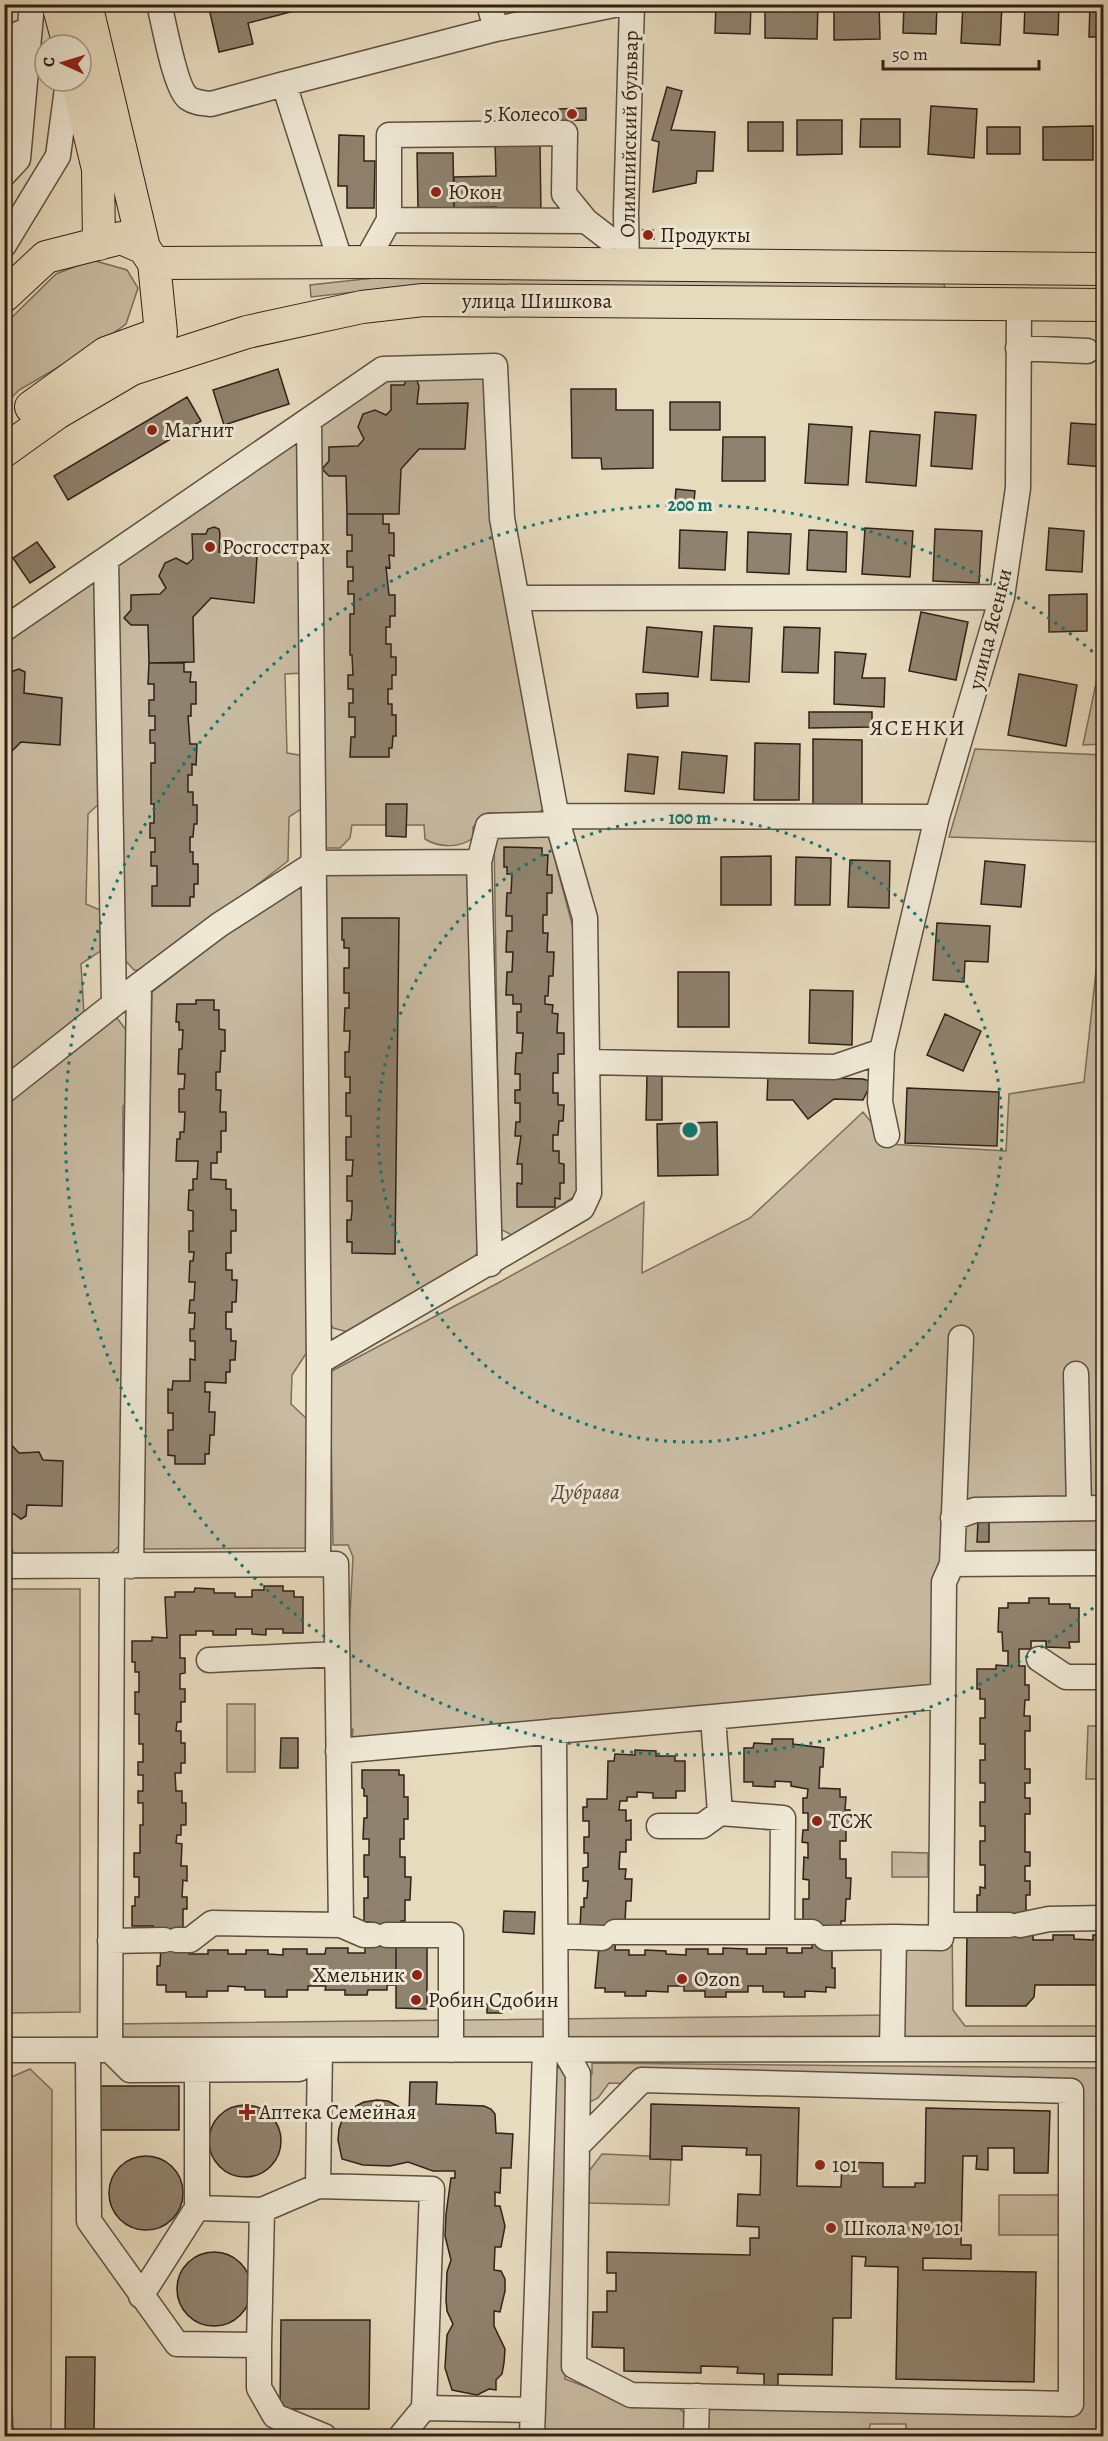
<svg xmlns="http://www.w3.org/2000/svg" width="1108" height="2441" viewBox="0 0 1108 2441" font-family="Alegreya,serif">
<rect width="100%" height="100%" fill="#e7dbbe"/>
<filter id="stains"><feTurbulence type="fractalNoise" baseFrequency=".00333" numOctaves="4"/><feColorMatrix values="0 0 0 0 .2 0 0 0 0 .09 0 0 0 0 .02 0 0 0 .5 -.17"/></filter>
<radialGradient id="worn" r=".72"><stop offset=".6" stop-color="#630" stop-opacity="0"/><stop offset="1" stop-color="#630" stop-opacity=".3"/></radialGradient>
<!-- green -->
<path fill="#c8bba2" stroke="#7c6e5c" stroke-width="1.5" d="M92 260 127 270 138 288 126 324 98 344 19 390 5 404V324L56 274Z
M941 277 946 290H372L311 297 310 285 374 278Z
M485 372 548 803 539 813H488L473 827V838C460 848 439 848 425 839L424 825H352L350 838 340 848H326L320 420 385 375Z
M299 432 303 673 285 674 287 753 299 755 306 766 307 805 289 817 288 861 147 970H134L123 958 118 564Z
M92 583 100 589 103 800 88 814 86 904 105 912V948L81 964 84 1014 5 1075V639L81 584Z
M1103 650V744L1083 745Z
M975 749 1103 755V842L949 837Z
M548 834 579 950 580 1193 514 1236 500 1229 494 835Z
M330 868 470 870 479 1247 475 1257 348 1332 333 1328 327 1316 325 877Z
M286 888H299L307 893 311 1346 292 1375 291 1404 307 1419V1548L143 1549 152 992Z
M1102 916H1103V1550L974 1551 945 1559 934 1687 352 1740 353 1729 344 1730 353 1557 348 1545H333L330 1372 498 1283 644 1202 642 1273 750 1218 863 1112 889 1144 1006 1151 1009 1094 1084 1082Z
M114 1014 141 1050 139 1093 123 1106V1171L141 1180 140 1228 123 1235 125 1541 109 1555 14 1553 5 1543V1099Z
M5 1589H80V2012L5 2013Z
M227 1704H255V1772H227Z
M1088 1726H1103V1779H1086Z
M892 1852 928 1853V1877H892Z
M952 1925 953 2010 965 2026H1103L1104 2049 320 2050 130 2070 109 2024 892 2015 894 1937Z
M592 2063 1103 2068V2436H906V2424H870L869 2436H701L705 2410 713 2406 1078 2412V2094L609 2083 598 2098 592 2101 586 2098 581 2075 592 2074Z
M561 2066 570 2074 565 2379 634 2405H676L689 2418 688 2436H542L554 2071Z
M30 2069 52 2090 51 2436H14L6 2337 9 2078Z
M602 2154 671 2157 669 2205 589 2203V2171Z
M999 2195H1059V2235H999Z"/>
<!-- building -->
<path fill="#8f826e" stroke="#2f2117" stroke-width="1.5" d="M208 4H305L301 6 302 9 248 23 253 44 219 52Z
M716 4H751L750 34 715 33Z
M765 4H818L817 39 765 38Z
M834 4H879L880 39 834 40Z
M904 4H937L936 34 903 33Z
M963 4H1002L1000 45 961 43Z
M1025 4H1059L1058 35 1024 33Z
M1090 4H1104V37H1089Z
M667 87 682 91 671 130 715 132 713 171H697L696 183 653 192 659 142 652 140Z
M931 106 977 109 974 158 928 154Z
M586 108V120L558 121V109Z
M861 119H900V147H860Z
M797 120H842V154L797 155Z
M748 122H783V151H748Z
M1093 126V160H1043V127Z
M987 127H1020V154H987Z
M339 135 364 136V161H375L374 208H347V186H338Z
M540 142 541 215 497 216 496 207 454 208V177L496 176 495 143Z
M417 153H453L454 208H418Z
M643 230H653L654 239H644Z
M278 369 289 404 224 425 213 390Z
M412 378 417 381 419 386 417 404 468 403 465 449H419L401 469 399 514H347L346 476H329L322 469 329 461V447L358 446 364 439 358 427 363 414 375 410 386 415 391 410V385H404L406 381Z
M571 389H616V410H653V468L602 469 601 458H572Z
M187 397 201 421 68 500 54 476Z
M670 402H720V430H670Z
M935 412 976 415 972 469 931 466Z
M1071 423 1104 425V467L1068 464Z
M809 424 852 427 848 485 805 483Z
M870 431 920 435 916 486 866 482Z
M723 437H765V481H722Z
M676 489 695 491 694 501 675 500Z
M347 514H383V524H389V533H394V556L389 555 390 568 386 567 389 595H395V616H390V627H386V644H391V657H396V675H392V689H388V704H392V715H396V736H393L392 748H389V757H350L351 737H355V717H349V703H353V689H348V675H353L352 655H350V614H354V594H348V581H353V567H347V551H352V535H347Z
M214 527 219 529 220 534 219 552 257 556 254 603 211 598 193 617 194 662 149 663 148 625H131L124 618 131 610V595L160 594 166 588 159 576 165 563 176 558 187 564 193 559 192 534H206L208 529Z
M865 528 913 531 910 577 862 574Z
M1049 528 1084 531 1082 572 1046 570Z
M935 529 982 531 979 583 933 581Z
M680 530 727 532 725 570 679 568Z
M809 530 847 532 846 572 807 570Z
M748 532 791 534 789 574 747 572Z
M37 542 55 567 30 583 13 558Z
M1087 594V631L1049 632V595Z
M921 612 968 622 956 680 909 671Z
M714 626 752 628 749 682 711 680Z
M647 627 702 632 698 677 643 672Z
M784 627 820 628 818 673 782 672Z
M835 652 866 654 862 678H885L884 707 834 704Z
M149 663H184V672H191L190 682H196V704H191V716H188L190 744H197L196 765 192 764V775H188V792H193V805H197V824H194L193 837H190V852H193V864H198V884H194V897H190V906H152V886H157V866H151V852H155V838H150V823H154V804H151V763H155V743H150V730H155V716H149V700H154V684H148Z
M19 669 25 672 24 693 62 698 60 745 21 742 4 759V676H10L13 671Z
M1019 674 1077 685 1066 746 1008 735Z
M668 693V706L637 708 636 694Z
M809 712H872V727L809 728Z
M813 739 862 740V805L813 804Z
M755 743 800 744 799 800H754Z
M682 752 727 756 724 793 679 789Z
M628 754 658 757 654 794 625 791Z
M386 804H407L406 837 386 836Z
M504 847 542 848V855H548L547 875H552V893H547V915H543V933H548L547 952H554L553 976H549L548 996H545V1004L553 1005 552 1013 558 1014 557 1033H564V1054H558V1073H553V1093H558V1105H564L563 1121H559L558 1135H553V1151H559V1163L564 1164V1183H560V1199L555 1198V1207H517V1183L522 1184V1164H517L521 1136H515L516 1122H520V1103H515V1090H520V1074H515L516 1053H522L523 1033H517V1012H521V1004H513V995H506L507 972H512L513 952H506L507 931H512V916H506L507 893H511L512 874H507V867H504Z
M771 856V905H721V857Z
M796 857 831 858 830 905H795Z
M850 860 890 861 889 908 848 907Z
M985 861 1025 865 1021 907 981 904Z
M342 918H399L395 1254 352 1253V1242H347V1220H351L352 1211V1201H347V1176H352L353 1160H346V1137H351V1116H346V1093H350V1077H345V1052H349L350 1031H344L345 1008H349V993H344V968H349V948H344V940H342Z
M937 923 990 926 988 962 965 961 964 982 933 980Z
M678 972H729V1027H678Z
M810 990 853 991 852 1045 809 1043Z
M196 1000H214V1010H219V1029L225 1030V1051H221L220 1072H216V1090H221L220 1112H226V1131H221V1152H217V1163H211V1179L226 1180V1189H231V1210H236V1231H231V1253H226V1270H232V1280H237L236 1302H232V1312H226V1329H231V1341H236L235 1360H230V1372H226V1383L205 1382V1392H210L209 1412H215L214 1435H210L209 1454H205V1464H175V1456L168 1455V1430H173V1413H168V1389L172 1390 173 1381H190V1359L195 1360V1341H190V1329H194L195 1313H189L190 1300H194L195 1282H189L190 1261H193L194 1252H189V1231H193V1211L188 1210 189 1190H193V1179H197L198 1161H176L177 1139H180V1132H184L185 1112H179V1089H184L185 1074H178L179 1049H182L183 1030H179V1022H176L177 1004H196Z
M945 1014 981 1031 963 1071 927 1055Z
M647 1075H662V1120H646Z
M768 1076 863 1079 880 1084 868 1090 863 1100 834 1099 808 1119 793 1100H767Z
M907 1088 999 1092 997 1146 905 1143Z
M717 1122 718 1175 658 1176 657 1124Z
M4 1255H7V1270H4Z
M4 1285H8V1300H4Z
M4 1337H8V1351H4Z
M4 1365H8V1381H4Z
M4 1437 19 1453 39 1452 43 1460 63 1461 62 1506 27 1505 26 1516 21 1519 14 1514H4Z
M978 1522H989V1542H977Z
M264 1586H283V1591H294V1597H303V1633H283V1629H266V1635L252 1634V1629H236V1635H213V1631H196V1635H180V1658H185V1673L180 1674V1689H185V1702H181V1722H177L176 1731H181V1743H185V1763H181V1773H175L176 1791H182V1803H186V1825H181V1835H177L176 1843 182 1844 181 1866H187V1881L183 1880 182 1897H187V1909H183V1929L189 1954H208V1950H228V1954H246V1950H268V1954L283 1955V1949H307V1954H325L326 1948H348V1953H365V1947H373L374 1929H370V1922H364V1898H368V1877H364V1855H369V1839H363L364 1818H367V1796H364V1789L362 1788V1770H399V1775H404V1797H408V1819H404V1839H400V1857H405V1877H411L410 1900H405V1921H401V1930L396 1944V1985H387V1990H368L367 1995H345V1990H325L326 1986H308V1990H287V1997H265V1990H245V1987L228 1986V1991H207V1997H186V1992H166V1985H157V1966H160L161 1945 153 1926H132V1906H135V1897H139V1877H134V1853H140V1825H143V1803H138V1791H143V1775H138V1762H143V1744H139V1714H135V1692H139V1672H135V1662H132V1641H152V1637L167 1638 165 1597H175V1592H194L195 1588 214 1589V1593H235V1597H252V1590H264Z
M1029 1598H1049V1604H1070V1608H1079V1642H1069L1070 1648 1046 1647V1641H1031V1649H1019V1666H1025V1685H1029V1700H1025L1024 1716H1030V1731H1025V1769H1030V1783H1025V1798H1030V1814H1025V1852H1030V1866H1025V1881H1030V1895H1026V1917L1020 1935H1033V1940H1053V1935H1074V1939L1093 1940V1935H1104V1985H1035L1034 1997 1026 2006H966L967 1933 977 1914V1895H980V1887L985 1888V1865H980V1841H985V1826H980V1802H985V1783H980V1760H985V1744H980V1718H985V1699H980V1689H977V1669H996V1665L1008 1666V1651H1003L1002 1632H998L999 1608H1008V1603H1029Z
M281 1738H298V1768H280Z
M772 1739H793V1744L824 1748 823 1767H820L819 1788 840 1789V1797H846L845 1810H850L849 1830H846V1841H840V1859H846V1878H851L850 1899H846L845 1921H841V1931L832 1947V1968H835V1988L826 1987V1992L805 1991V1997H784V1992H763V1986H748V1992H726V1997H705V1991H684V1986H668V1992L646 1991V1996H625V1992H605V1988H595L599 1947 580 1928 581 1907H584V1898H587L588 1881H583V1868L588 1867V1853H584V1837H589V1821H583V1807H587V1799H607L608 1761H614L615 1754 635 1755V1750L656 1751V1756H675V1761H685V1791H676V1798H653V1793L637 1792V1797H627V1801H620L619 1810H626V1821L631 1820V1840H626V1852H620L619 1869H626L625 1879H632L631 1901H626L625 1922 616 1929 615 1950H629V1955H645V1950L666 1951V1954L686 1955V1949H708V1954H723V1948L747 1949V1954H766V1948H787V1953H802V1948H812V1931L803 1921V1899H809V1880L803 1879 804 1857 808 1858V1843L802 1842 803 1830H808V1813H803V1798H807L808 1789 791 1786V1782L775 1781V1787L753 1786V1782H744V1748H753L754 1743 772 1744Z
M504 1911 535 1912 534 1934 503 1932Z
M396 1944H427V2009L396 2008Z
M487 2004H502V2013H487Z
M410 2082H437L436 2104 484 2106 491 2109 495 2114 496 2133 513 2134 511 2168H501L500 2193 495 2192V2206H500L505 2226 501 2247H495L494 2270 501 2271 505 2279V2291L500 2312 494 2311V2326L505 2349 504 2363 502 2374 496 2380V2390L489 2389 477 2395 452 2390 445 2368 447 2335 453 2324 447 2311 446 2300 447 2272 451 2260 445 2236 446 2214 451 2178H455V2171H433L408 2162 390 2166 363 2165 342 2159 338 2140 339 2129 345 2112H353L356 2106 364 2102 377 2100 388 2101 409 2112Z
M95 2086H179V2130H95Z
M651 2104 799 2108 797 2186 841 2187 842 2162 883 2163V2187H915V2183H925L926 2108 1050 2111 1048 2173H1014V2148H988V2170L976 2169 977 2156H963L961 2245H971V2259L923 2258V2270L1036 2272 1034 2382 896 2379 898 2267 865 2266 866 2257 852 2256 851 2318H833L832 2375 778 2374V2387H764V2374L737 2373 738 2367 701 2366V2373L624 2371V2348L592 2347 593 2312H607V2291H616V2273H607V2252L750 2255V2238H759V2227L737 2226 738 2194 760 2195 761 2155H746L747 2148 682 2146V2160L650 2159Z
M209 2141a36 36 0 1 1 72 0a36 36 0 1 1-72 0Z
M109 2193a37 37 0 1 1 74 0a37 37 0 1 1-74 0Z
M177 2289a37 37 0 1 1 74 0a37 37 0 1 1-74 0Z
M281 2320H370L369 2409H280Z
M66 2357H95L94 2436H65Z
M192 2430H207V2436H171Z"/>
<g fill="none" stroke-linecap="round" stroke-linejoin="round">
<defs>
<path id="minor" d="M159 4C164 23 175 88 188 98 195 103 203 103 211 104L284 84
M496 29 619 4
M4 79 20 33
M4 174 18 159 32 4
M389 220 586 221
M4 245 58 156 68 81
M341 263 284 84 496 29 489 4
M365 263 389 220V135L565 133 564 194 586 221 608 238
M627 264 626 214 632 4
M1018 348 1087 351
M309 420 319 1362 318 1564
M106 559 114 1004
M517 598 1002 597
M4 629 383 369 495 366 502 518 558 824 488 826 479 862 315 863 219 925 114 1004 4 1091
M557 816 937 817
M479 862 490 1264
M587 1062 835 1067 882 1051
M887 1135 880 1102 882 1051 937 817 1002 597 1018 488 1019 304
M319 1362 582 1208 589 1193 585 918 558 824
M1076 1374 1079 1508
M953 1518 975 1510 1104 1508
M952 1564 1104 1563
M4 1566 336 1564 341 1925 212 1923 190 1940H177
M112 1566 110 2050 130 2070 299 2069 320 2050
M131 1566 139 985
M1039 1659 1066 1677H1104
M209 1660 337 1654
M713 1717 720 1813 783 1818 782 1932
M554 1731 556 2050
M338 1751 943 1696
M659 1826H702L720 1813
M341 1925 364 1935H373
M941 1925H1009
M1020 1925 1049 1919 1104 1918
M615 1932H812
M387 1935H451V2050
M556 1936 602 1938
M826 1938 894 1937
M110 1941 164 1940
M892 2049 894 1937 941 1938 944 1582 952 1564 961 1338
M4 2050 1104 2049
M88 2050 89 2221 177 2344 259 2345 262 2210
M320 2050 318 2186 432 2189 424 2408 401 2436
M564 2050 578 2074 574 2366 631 2395 1071 2404V2091L642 2080 577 2146
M197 2070V2208L262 2210 318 2186
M141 2296 197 2208
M259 2345V2388L275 2416 324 2436
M424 2408 533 2410
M532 2436 545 2050
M696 2436 697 2396"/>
<path id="major" d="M58 4 69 45
M86 4 144 248
M77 81 98 169 99 244
M154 263 385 262 1104 269
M4 296 46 257 121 238 144 248 154 263 161 333 106 353 31 407
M4 451 57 413 132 369 247 332 362 307 423 300 1104 305"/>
</defs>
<!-- minor casing -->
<use href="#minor" stroke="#5d5041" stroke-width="27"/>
<!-- major casing -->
<use href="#major" stroke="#2f2117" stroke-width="34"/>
<!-- minor -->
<use href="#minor" stroke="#efe8d5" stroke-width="24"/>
<!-- major -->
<use href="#major" stroke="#e7dbbe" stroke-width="32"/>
</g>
<!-- distance rings -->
<g fill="none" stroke="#0f766e" stroke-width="3" stroke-dasharray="3 6">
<circle cx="690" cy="1130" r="312"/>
<path d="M1100 1602A625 625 0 1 1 1100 658"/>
</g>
<!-- markers -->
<g fill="#8f2418" stroke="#efe8d5" stroke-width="2">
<circle cx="572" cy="114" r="6"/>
<circle cx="436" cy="192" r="6"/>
<circle cx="648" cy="235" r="6"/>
<circle cx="152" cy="430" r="6"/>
<circle cx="210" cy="547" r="6"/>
<circle cx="817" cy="1821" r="6"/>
<circle cx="417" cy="1975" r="6"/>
<circle cx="682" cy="1979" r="6"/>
<circle cx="416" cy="2000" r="6"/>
<path d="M244 2103h6v6h6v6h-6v6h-6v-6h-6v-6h6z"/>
<circle cx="820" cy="2165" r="6"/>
<circle cx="831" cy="2228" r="6"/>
</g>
<g text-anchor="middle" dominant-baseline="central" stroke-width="6" stroke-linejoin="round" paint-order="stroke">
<!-- poi labels -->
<g font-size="21" fill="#2f2117" stroke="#efe8d5" text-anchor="start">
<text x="560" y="114" text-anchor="end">5 Колесо</text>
<text x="448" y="192">Юкон</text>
<text x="660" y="235">Продукты</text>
<text x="164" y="430">Магнит</text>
<text x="222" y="547">Росгосстрах</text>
<text x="829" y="1821">ТСЖ</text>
<text x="405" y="1975" text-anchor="end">Хмельник</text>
<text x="694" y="1979">Ozon</text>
<text x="428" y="2000">Робин Сдобин</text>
<text x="259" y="2112">Аптека Семейная</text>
<text x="832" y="2165">101</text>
<text x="843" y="2228">Школа № 101</text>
</g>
<!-- street labels -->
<g font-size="21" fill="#2f2117" stroke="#efe8d5">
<text transform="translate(629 134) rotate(-89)">Олимпийский бульвар</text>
<text x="537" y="301">улица Шишкова</text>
<text transform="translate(990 629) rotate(-76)">улица Ясенки</text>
</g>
<!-- park labels -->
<g font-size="21" font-style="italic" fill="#55483a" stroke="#efe8d5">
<text x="586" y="1492">Дубрава</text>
</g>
<!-- neighbourhood labels -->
<g font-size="22" letter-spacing="1.5" fill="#2f2117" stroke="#efe8d5">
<text x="918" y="728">ЯСЕНКИ</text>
</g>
</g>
<circle cx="690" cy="1130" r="9" fill="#0f766e" stroke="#efe8d5" stroke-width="3"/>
<g font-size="18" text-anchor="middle" font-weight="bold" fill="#0f766e" stroke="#efe8d5" stroke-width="6" stroke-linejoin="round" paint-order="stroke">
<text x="690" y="511">200 m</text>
<text x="690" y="824">100 m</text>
</g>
<!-- margin -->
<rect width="1108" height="2441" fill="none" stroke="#e7dbbe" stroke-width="24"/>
<rect x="6" y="6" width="1096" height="2429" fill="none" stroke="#2f2117" stroke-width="3"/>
<rect x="12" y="12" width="1084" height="2417" fill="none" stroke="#2f2117" stroke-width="1.5"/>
<!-- north arrow -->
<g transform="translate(63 63) rotate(274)"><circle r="28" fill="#efe8d5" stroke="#a29889" stroke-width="1.5"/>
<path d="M0-4.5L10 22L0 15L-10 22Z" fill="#8f2418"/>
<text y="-9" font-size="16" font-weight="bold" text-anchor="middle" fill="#2f2117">С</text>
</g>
<!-- scale -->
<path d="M883 60v9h156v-9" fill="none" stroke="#2f2117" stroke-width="3"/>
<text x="892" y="60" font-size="18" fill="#2f2117" stroke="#efe8d5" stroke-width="4.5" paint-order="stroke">50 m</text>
<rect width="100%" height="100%" filter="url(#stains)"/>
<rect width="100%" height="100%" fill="url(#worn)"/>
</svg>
